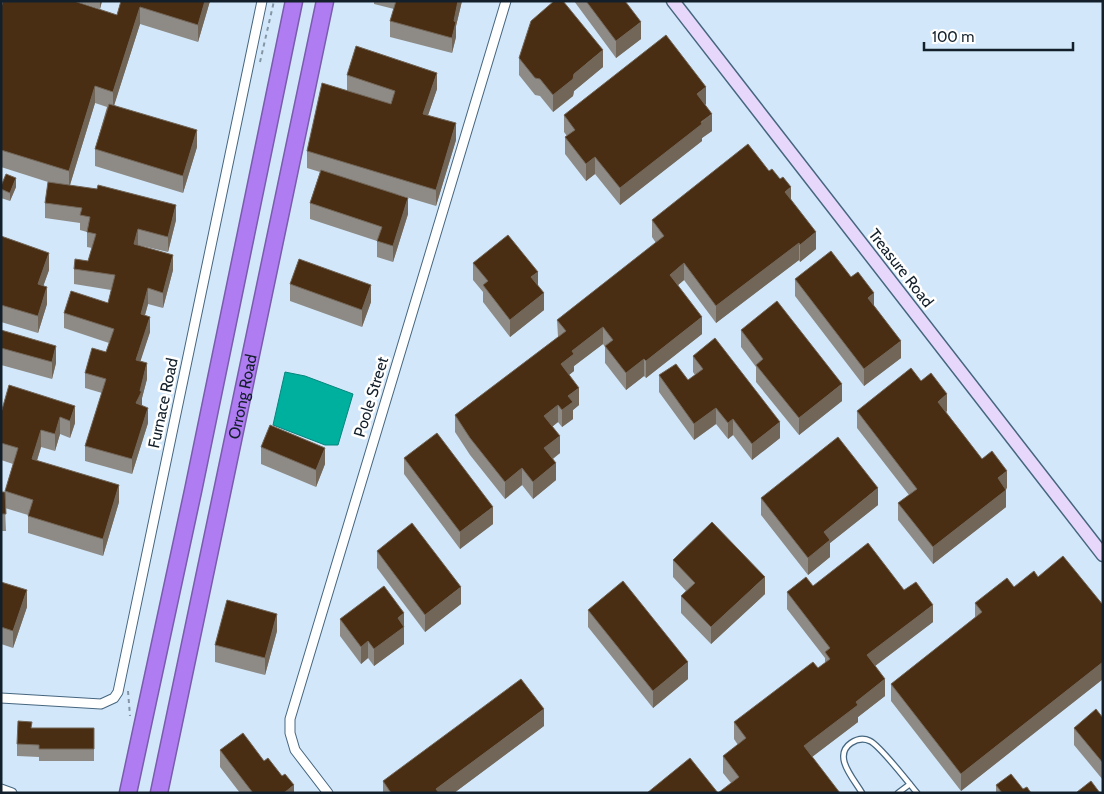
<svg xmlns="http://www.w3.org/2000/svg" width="1104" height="794" viewBox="0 0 1104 794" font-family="Cabin,sans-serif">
<rect width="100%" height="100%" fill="#d2e8fa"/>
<!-- water -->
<path fill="#00b09e" stroke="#06857c" d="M285 372 305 376 353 394 338 445H325L273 425Z"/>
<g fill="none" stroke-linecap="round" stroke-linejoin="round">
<defs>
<path id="lane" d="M862 793C854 779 832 756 851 743 857 739 864 738 870 741 879 745 909 783 917 793
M898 793 910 784"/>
<path id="street" d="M1 698 101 704 114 698 118 692 262 1
M1 789 12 793
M328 793 295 750 290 733V719L506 1"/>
<path id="secondary" d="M673 1 1103 555"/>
<g id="highway">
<path d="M128 793 193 491 294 1"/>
<path id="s1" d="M159 793 325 1"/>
</g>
</defs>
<!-- lane casing -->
<use href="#lane" stroke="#46667f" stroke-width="7"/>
<!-- street casing -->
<use href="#street" stroke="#46667f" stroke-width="11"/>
<!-- secondary casing -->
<use href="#secondary" stroke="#46667f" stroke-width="15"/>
<!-- highway casing -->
<use href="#highway" stroke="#795cac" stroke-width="19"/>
<!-- path -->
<path stroke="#8496a6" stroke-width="2" stroke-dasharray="4 4" stroke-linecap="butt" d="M260 62 274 1
M128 691 130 716"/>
<!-- lane -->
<use href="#lane" stroke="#fff" stroke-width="4.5"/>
<!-- street -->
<use href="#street" stroke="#fff" stroke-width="9"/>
<!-- secondary -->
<use href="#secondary" stroke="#e7d8fb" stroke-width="12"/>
<!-- highway -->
<use href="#highway" stroke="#b07cf2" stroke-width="16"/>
</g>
<!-- wall -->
<path fill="#8e8b87" d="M75 1H102L100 9Z
M121 1H210L198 42 140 24 114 105 197 147 183 193 95 166V149L107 107 95 103 70 185 176 220 168 252 138 245 173 270 163 308 148 304 145 315 150 332 140 361 147 379 142 398V406L148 423 132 474 85 461V446L102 393 85 388V373L106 352 109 343 64 328V313L108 303 111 290 74 284V269L88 261 92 248 87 247V232L80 230V223L45 218V203L48 182 1 167V8L117 15Z
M374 1H462L456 26V37L452 53 390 37V21L394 9 374 4Z
M574 1H625L641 39 616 58Z
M519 58 603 67 574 91 573 96 553 112 540 96 535 95 519 75Z
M347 75 437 89 428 115 456 140 436 206 396 194 408 214 393 262 377 257V241L310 219V203L320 172 307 168V151L347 90Z
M706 104 705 105 712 131 702 138V141L620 205 595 174 586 181 565 154V137L567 136 564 132V115Z
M1 186 16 187 10 201 1 198Z
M791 199 816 249 800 262 799 260 716 323 684 280 678 285 702 334 646 378 644 376 626 390 605 363V347L603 344 574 366V371L569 375 579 405 573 410V419L562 427 558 422 552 427 560 453 553 459 556 480 533 499 522 485 505 499 470 455 455 432V415L558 337 557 320 656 243 652 237V220Z
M1 236 49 270 43 286 47 304 38 333 1 322Z
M473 263 538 285 544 310 510 337 483 302V292L473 280Z
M795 279 874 307 901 358 864 386 795 296Z
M290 284 371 302 362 327 290 301Z
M1 330 56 363 52 379 1 365Z
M741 330 842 401 799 435 756 382V367L741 347Z
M693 356 780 438 752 460 733 435 728 439 716 424 694 440 659 392V375L688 380 695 375 693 372Z
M921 381 947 411 946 412 982 459 1007 488 1006 489V507L933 564 898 520V503L909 495 857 428V411Z
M75 406V423L70 438 60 434 55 451 41 447 37 461 119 502 103 556 28 533V515L5 508 6 531H1V492H5L13 464 1 460V413Z
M261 447 325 464 316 487 261 464Z
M404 458 493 524 460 549 404 474Z
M761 498 878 505 830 543V557L808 575 761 515Z
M377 551 461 604 425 632 377 568Z
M673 560 765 594 711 644 681 613V596L686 591 673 577Z
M1038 577 1103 605V679L961 791 891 701V684L975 618V603Z
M1 582 27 607 13 648 1 644Z
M813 586 904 590 933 622 875 666 885 696 858 717V722L812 757 731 783 723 773V756L738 745 734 739V722L818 668 825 663V658L787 609V592Z
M588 610 688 679 653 708 588 627Z
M340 619 404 630V644L374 666 368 658 361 664 340 636Z
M277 631 265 675 215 662V645Z
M1103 718V780L1074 745V728Z
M544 726 454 793H383V781Z
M32 728H94V761H39V757L17 756V744Z
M220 750 264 761 294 793H240L220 767Z
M996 785 1023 789 1031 793H996Z"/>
<!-- shaded-wall -->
<path fill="#726659" d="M100 1H102L100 9Z
M205 1H210L198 42V25Z
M458 1H462L456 26V37L452 53V38L454 21Z
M140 7V24L113 109V92Z
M641 22V39L616 58V41Z
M603 50V67L574 91 573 96 553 112V95L574 74Z
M437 73V89L423 130V114Z
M95 86V103L69 188V171Z
M706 87V104L697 111V94Z
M712 114V131L702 138V141L620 205V188Z
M456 123V140L436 206V190Z
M197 130V147L183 193V176Z
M595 157V174L586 181V164Z
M16 178V187L10 201V193Z
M791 187V204L785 192Z
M408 198V214L393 262V246Z
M176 205V220L168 252V237Z
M138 229V245L134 259V244Z
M816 232V249L800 262V245Z
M799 243V260L716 323V306Z
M49 253V270L38 301V284Z
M173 255V270L163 308V293Z
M684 263V280L670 292V275Z
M538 272V289L531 277Z
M371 285V302L362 327V310Z
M47 287V304L38 333V316Z
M148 288V304L141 329V314Z
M544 293V310L510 337V320Z
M874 293V310L868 298Z
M150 317V332L136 375V360Z
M702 317V334L646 378V361Z
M603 327V344L574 366V371L561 381V364L572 351Z
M901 341V358L864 386V369Z
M56 346V363L52 379V362Z
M644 359V376L626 390V373Z
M147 363V379L142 398V407L136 403Z
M842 384V401L799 435V418Z
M579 388V405L573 410V419L562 427V410L568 396Z
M947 394V411L938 419V402Z
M558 405V422L544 433V416Z
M75 406V423L70 438V421Z
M148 408V423L132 474V459Z
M716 408V424L694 440V424Z
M60 417V434L55 451V434Z
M733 419V435L728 439V423Z
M780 422V438L752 460V444Z
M41 430V447L32 476V459Z
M560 436V453L544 465V448Z
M325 448V464L316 487V470Z
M556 463V480L533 499V482Z
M522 468V485L505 499V482Z
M1007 471V488L998 495V478Z
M119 485V502L103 556V539Z
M878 488V505L830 543V557L808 575V558L824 532Z
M1006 490V507L933 564V547Z
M493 507V524L460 549V532Z
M765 577V594L711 644V627Z
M461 587V604L425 632V615Z
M27 590V607L13 648V631Z
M933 605V622L867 672V655Z
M404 613V644L374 666V649L398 618Z
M277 614V631L265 675V658Z
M368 641V658L361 664V647Z
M688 662V679L653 708V691Z
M1103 662V679L961 791V774Z
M885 679V696L858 717V722L804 763V746L856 702Z
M544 709V726L454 793H436V789Z
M294 785V793H284Z"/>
<!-- building -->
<path fill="#492e14" stroke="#726659" d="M3 1H74L117 15 121 1H205L198 25 140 7 113 92 95 86 69 171 1 150V8Z
M396 1H458L454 21 456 22 452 38 390 21Z
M554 1H563L603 50 574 74 573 79 553 95 540 79 535 78 519 58 531 21Z
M586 1H625L641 22 616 41Z
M666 35 706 87 697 94 712 114 701 122 702 124 620 188 595 157 586 164 565 137 575 130 564 115Z
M356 46 437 73 423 114 456 123 436 190 307 151 322 83 391 104 395 91 347 75Z
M109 104 197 130 183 176 95 149Z
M748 144 769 171 772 169 780 179 783 177 791 187 785 192 816 232 800 245 799 243 716 306 684 263 670 275 702 317 646 361 644 359 626 373 605 346 613 340 603 327 572 351 574 354 561 364 579 388 568 396 573 402 562 410 558 405 544 416 560 436 544 448 556 463 533 482 522 468 505 482 470 438 455 415 566 331 557 320 664 236 652 220Z
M321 170 408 198 393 246 377 241 382 227 310 203Z
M6 174 16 178 10 193 1 189V186Z
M48 182 97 189 98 185 176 205 168 237 138 229 134 244 173 255 163 293 148 288 141 314 150 317 136 360 147 363 140 391H142L136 403 148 408 132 459 85 446 106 379 85 373 92 348 106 352 114 329 64 313 71 291 108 303 115 275 74 269 75 259 88 261 96 234 87 232 90 217 80 215 82 208 45 203Z
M508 235 538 272 531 277 544 293 510 320 483 285 488 281 473 263Z
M1 236 49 253 38 284 47 287 38 316 1 305Z
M831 251 851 277 858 272 874 293 868 298 901 341 864 369 795 279Z
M299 259 371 285 362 310 290 284Z
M777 301 842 384 799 418 756 365 763 359 741 330Z
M1 330 56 346 52 362 1 348Z
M715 338 780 422 752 444 733 419 728 423 716 408 694 424 659 375 676 364 688 380 703 369 693 356Z
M911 368 921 381 931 373 947 394 938 402 982 459 992 451 1007 471 998 478 1006 490 933 547 898 503 917 489 857 411Z
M9 385 75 406 70 421 60 417 55 434 41 430 32 459 119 485 103 539 28 516 33 500 5 491 18 448 1 443V413Z
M270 425 325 448 316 470 261 447Z
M437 433 493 507 460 532 404 458Z
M838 437 878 488 824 532 830 540 808 558 761 498Z
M1 492H5L6 514H1Z
M712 522 765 577 711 627 681 596 695 583 673 560Z
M412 523 461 587 425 615 377 551Z
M868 543 904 590 916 582 933 605 867 655 885 679 856 702 858 705 804 746 840 793H718L739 777 723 756 746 738 734 722 813 662 818 668 830 659 825 652 830 648 787 592 806 577 813 586Z
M1063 556 1103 605V662L961 774 891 684 982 612 975 603 1007 578 1014 587 1034 571 1038 577Z
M623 581 688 662 653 691 588 610Z
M1 582 27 590 13 631 1 627Z
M384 586 404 613 398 618 404 627 374 649 368 641 361 647 340 619Z
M227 600 277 614 265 658 215 645Z
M521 679 544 709 436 789 439 793H391L383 781Z
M1096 709 1103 718V763L1074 728Z
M18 721 32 722 31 728H94V749H39V745L17 744Z
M243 733 264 761 268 758 282 776 285 774 294 785 284 793H253L220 750Z
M690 758 718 793H647Z
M1011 774 1023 789 1027 787 1031 793H1002L996 785Z
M1091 781 1100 793H1077V792Z"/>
<g text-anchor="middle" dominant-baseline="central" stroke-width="5" stroke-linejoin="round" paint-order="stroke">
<!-- street labels -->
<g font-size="16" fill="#13202b" stroke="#fff">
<text transform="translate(901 268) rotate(52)">Treasure Road</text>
<text stroke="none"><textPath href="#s1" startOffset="405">Orrong Road</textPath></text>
<text transform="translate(371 397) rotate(-73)">Poole Street</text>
<text transform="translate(163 403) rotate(-78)">Furnace Road</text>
</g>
</g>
<!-- border -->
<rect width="1104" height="794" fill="none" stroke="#13202b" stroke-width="5"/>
<!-- scale -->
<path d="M924 42v8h149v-8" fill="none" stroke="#13202b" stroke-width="2.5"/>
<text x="932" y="42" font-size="15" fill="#13202b" stroke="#ffffff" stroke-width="4" paint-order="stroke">100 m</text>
</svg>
